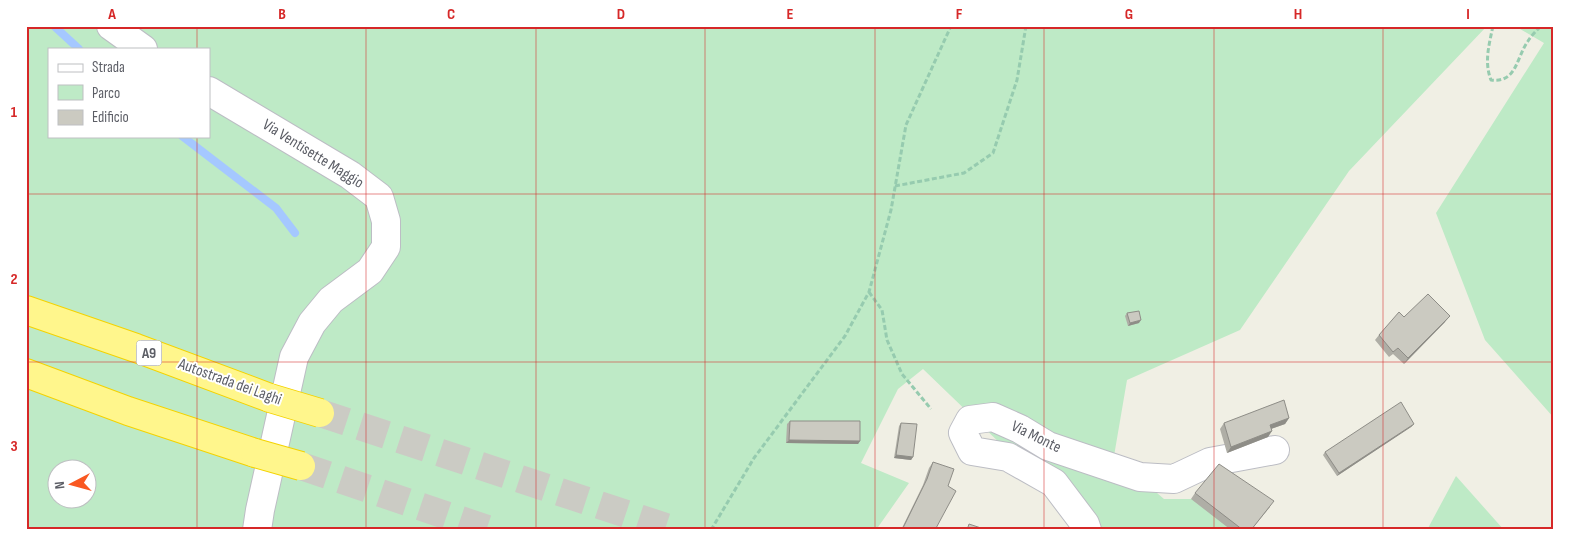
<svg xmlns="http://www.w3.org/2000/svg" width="1580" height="556" viewBox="0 0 1580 556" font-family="'Sofia Sans Condensed',sans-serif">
<rect width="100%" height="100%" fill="#f0efe4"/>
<!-- green -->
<path fill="#beeac6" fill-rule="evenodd" d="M26 26H1487L1349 171 1240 330 1127 380 1114 456 1164 499H1208L1254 530H1090L923 369 898 389 861 463 909 483 876 530H26ZM49 49H209V136H49ZM58 468H88V498H58Z
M1515 26H1554V418L1485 340 1436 213 1544 43Z
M1456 476 1504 530H1427Z"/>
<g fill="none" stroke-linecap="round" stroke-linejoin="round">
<!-- stream -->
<path stroke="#a5c8ff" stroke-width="8" d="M54 26 79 49
M182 136 276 208 295 233"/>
<!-- highway-tunnel -->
<path stroke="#cbcbc4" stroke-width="28" stroke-dasharray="28 14" stroke-linecap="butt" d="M320 413 675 530
M301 466 490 530"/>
<defs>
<path id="street" d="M111 26 143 49
M209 91 350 175 379 197 386 221V247L370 271 331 300 312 323 294 357 260 510 257 530
M1087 530 1085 524 1054 483 1008 457 972 451 963 433 970 420 993 417 1020 429 1048 446 1140 477 1174 479 1210 462 1275 450"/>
<path id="highway" d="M26 310 136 348 270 398
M26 373 128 411 255 453"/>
</defs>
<!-- street casing -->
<use href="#street" stroke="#bcbdc4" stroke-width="30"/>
<!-- highway casing -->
<use href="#highway" stroke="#f4d300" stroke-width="30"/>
<!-- path -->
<path stroke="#96cbaf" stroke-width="3" stroke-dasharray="5 2.5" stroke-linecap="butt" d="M1493 26C1489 45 1484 62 1491 80 1517 83 1516 58 1528 41 1531 36 1536 31 1541 26
M895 186 964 173 993 153 1017 80 1026 26
M869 292 882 310 887 340 902 374 931 409
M711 530 754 458 845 336 869 292 891 210 906 125 951 26"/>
<!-- street -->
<use href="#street" stroke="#fff" stroke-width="28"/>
<!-- highway -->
<use href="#highway" stroke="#fff68c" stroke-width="28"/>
<defs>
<path id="highway-bridge" d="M270 398 320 413
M255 453 301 466"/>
</defs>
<!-- highway-bridge casing -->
<use href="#highway-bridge" stroke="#f4d300" stroke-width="30" stroke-linecap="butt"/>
<!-- highway-bridge -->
<use href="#highway-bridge" stroke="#fff68c" stroke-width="28"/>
</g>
<!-- wall -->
<path fill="#afaea6" d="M1127 313 1139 323 1128 326 1125 316Z
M1404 317 1445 322 1404 364 1393 354 1389 357 1375 340 1379 335Z
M1289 418 1285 424 1271 429 1268 437 1227 453 1220 429 1224 423Z
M790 421 860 441 858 444 786 443 787 424Z
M901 423 913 457 911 460 894 458 899 426Z
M1414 424 1411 427 1337 476 1323 455 1325 452Z
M933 462 948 486 935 530H901L923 485 929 468Z
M1195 493 1270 507 1251 530H1231L1191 499Z"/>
<!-- shaded-wall -->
<path fill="#8e8d87" d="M1450 316 1445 322 1404 364 1408 358Z
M1141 320 1139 323 1128 326 1130 323Z
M1289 418 1285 424 1265 431 1270 425Z
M1414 424 1411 427 1337 476 1339 473Z
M1272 431 1268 437 1227 453 1231 447Z
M789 440 860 441 858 444 786 443Z
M896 455 913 457 911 460 894 458Z"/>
<!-- building -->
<path fill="#cbcac1" stroke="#8e8d87" d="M1428 294 1450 316 1408 358 1398 348 1393 352 1379 335 1399 312 1404 317Z
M1139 311 1141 320 1130 323 1127 313Z
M1284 400 1289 418 1270 425 1272 431 1231 447 1224 423Z
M1401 402 1414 424 1339 473 1325 452Z
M790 421H860V441L789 440Z
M901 423 917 424 913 457 896 455Z
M933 462 954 469 948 486 956 491 935 530H902L927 479Z
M1219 464 1274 501 1251 530H1243L1195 493Z
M969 524 987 530H967Z"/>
<!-- grid -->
<path fill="none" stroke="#d62828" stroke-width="1" stroke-opacity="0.55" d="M197 26V49M366 26V530M536 26V530M705 26V530M875 26V530M1044 26V530M1214 26V530M1383 26V530M197 136V530M26 194H1554M26 362H1554"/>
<g text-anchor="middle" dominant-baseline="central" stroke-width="4" stroke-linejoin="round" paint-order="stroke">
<!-- shield labels -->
<rect fill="#fff" stroke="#8d8e94" stroke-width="1" x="136.5" y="340.5" width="25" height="25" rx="4"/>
<g font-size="15" font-weight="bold" fill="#5c5e66">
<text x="149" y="353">A9</text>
</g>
<!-- street labels -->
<g font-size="16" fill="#5c5e66" stroke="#fff">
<text transform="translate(313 154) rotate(32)">Via Ventisette Maggio</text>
<text transform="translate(230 382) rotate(20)">Autostrada dei Laghi</text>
<text transform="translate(1036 437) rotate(26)">Via Monte</text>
</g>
</g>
<!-- border -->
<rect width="1580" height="556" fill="none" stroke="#ffffff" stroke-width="55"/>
<!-- legend -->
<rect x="48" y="48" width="162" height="90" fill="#ffffff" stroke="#bebfc2"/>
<rect x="58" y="64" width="25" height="8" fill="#ffffff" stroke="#bebfc2"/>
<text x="92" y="72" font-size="15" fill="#5c5e66">Strada</text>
<rect x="58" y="85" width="25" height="15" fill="#beeac6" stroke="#bebfc2"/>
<text x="92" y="98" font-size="15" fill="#5c5e66">Parco</text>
<rect x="58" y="110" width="25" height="15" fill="#cbcac1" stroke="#bebfc2"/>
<text x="92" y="122" font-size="15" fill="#5c5e66">Edificio</text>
<!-- north arrow -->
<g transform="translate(72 484) rotate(264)"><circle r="24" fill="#ffffff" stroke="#bebfc2"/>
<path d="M0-4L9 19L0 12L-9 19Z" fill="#f95821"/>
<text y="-8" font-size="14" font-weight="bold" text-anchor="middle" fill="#5c5e66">N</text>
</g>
<rect x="28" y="28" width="1524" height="500" fill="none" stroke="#d62828" stroke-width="2"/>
<g font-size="16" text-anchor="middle" font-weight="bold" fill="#d62828">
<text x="112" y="19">A</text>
<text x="282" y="19">B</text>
<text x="451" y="19">C</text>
<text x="621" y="19">D</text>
<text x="790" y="19">E</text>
<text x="959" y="19">F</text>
<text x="1129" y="19">G</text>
<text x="1298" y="19">H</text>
<text x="1468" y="19">I</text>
<text x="14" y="117">1</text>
<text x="14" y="284">2</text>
<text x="14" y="451">3</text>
</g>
</svg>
